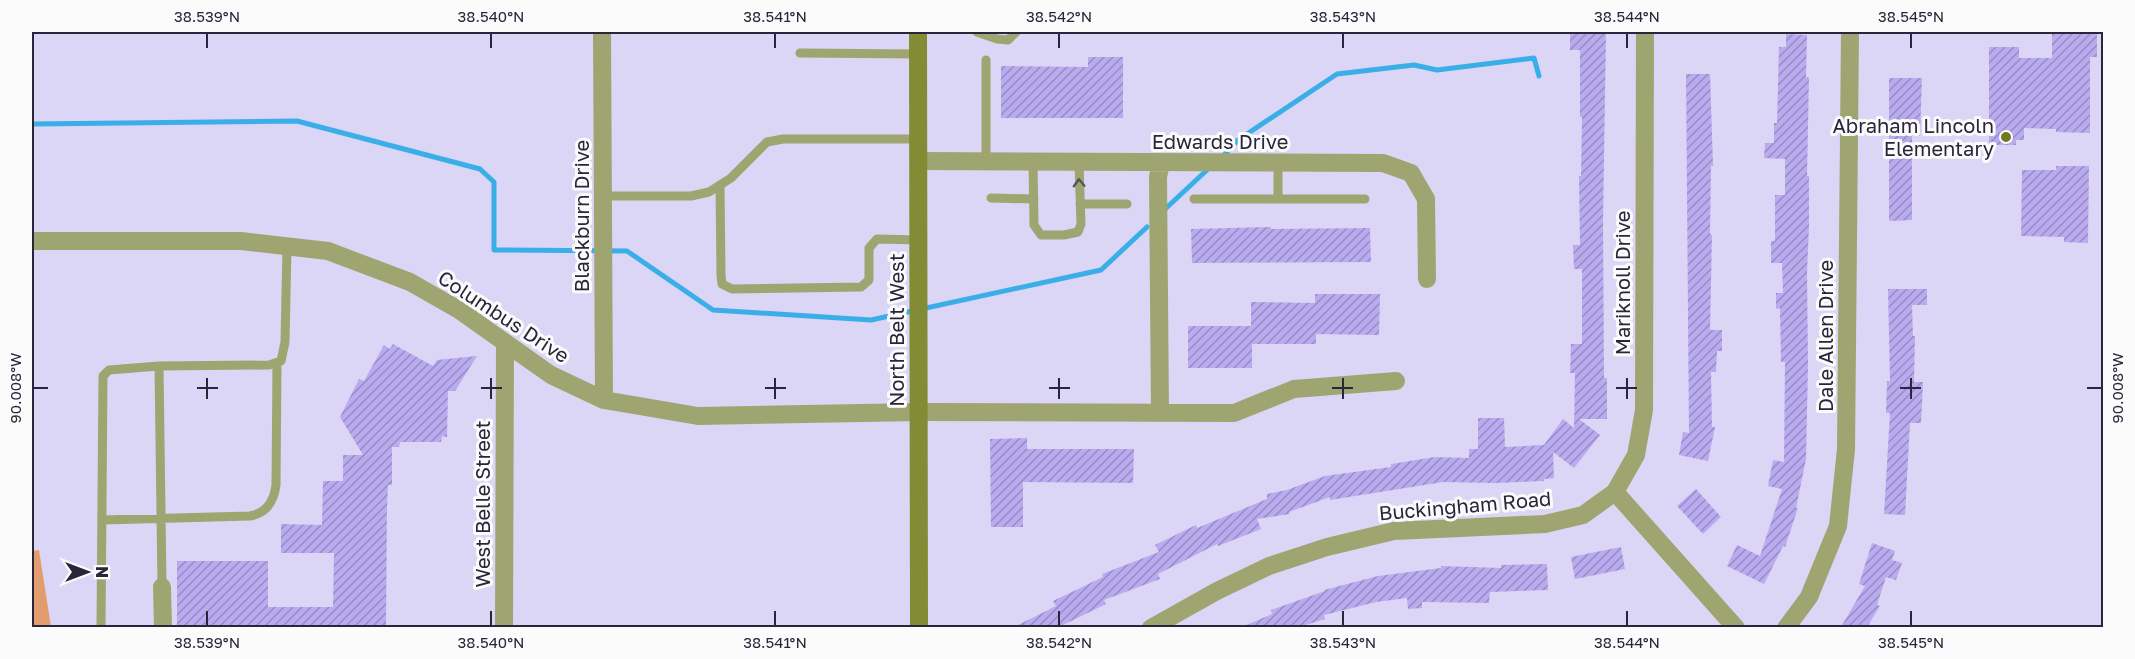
<svg xmlns="http://www.w3.org/2000/svg" width="2135" height="659" viewBox="0 0 2135 659" font-family="'Golos Text',sans-serif">
<defs>
<pattern id="building-hatch" width="6" height="6" patternUnits="userSpaceOnUse" patternTransform="scale(1.5)"><rect width="6" height="6" fill="#baabf0"/><path d="M-1 1l2-2M0 6l6-6M5 7l2-2" fill="none" stroke="#978bc3"/></pattern>
</defs>
<rect width="100%" height="100%" fill="#dbd5f6"/>
<!-- pitch -->
<path fill="#e29c6e" d="M39 550 51 627H32V551Z"/>
<g fill="none" stroke-linecap="round" stroke-linejoin="round">
<!-- stream -->
<path stroke="#3aafe7" stroke-width="5" d="M32 124 297 121 480 169 494 182V250L627 251 713 310 871 320 1101 270 1147 227
M1225 154 1238 140 1337 74 1414 65 1437 70 1534 58 1539 76
M1163 211 1207 170"/>
</g>
<!-- building -->
<path fill="url(#building-hatch)" d="M1582 32H1606L1603 222 1604 378H1607V419H1579L1600 435 1574 468 1553 452 1554 478 1544 479V481L1494 483 1443 482 1330 500V497L1289 512 1290 514 1257 519 1261 529 1218 546 1217 544 1158 574 1160 579 1104 600 1106 604 1059 627H1014L1056 606 1053 601 1103 577 1102 574 1159 552 1155 545 1196 525 1197 528 1267 499V494L1287 490 1325 476 1391 467V464L1435 457 1469 458V449H1478V418H1504L1505 447 1544 445 1563 419 1574 428 1575 373H1570L1571 344H1582V269H1574L1573 245H1580L1579 176H1581L1582 117H1580V50H1570V34H1581Z
M2052 32H2097V57H2090V133L2056 132V129L2024 128V140H2016V145H1989V47H2019V58H2052Z
M1786 34 1807 35 1806 77H1809L1807 176H1809V226L1807 272 1808 365 1806 459 1796 508H1798L1785 547 1783 546 1764 584 1727 566 1737 545 1760 556 1782 489 1768 486 1773 460 1784 462 1785 362H1781L1780 308 1776 309V293H1783L1782 263H1771V241H1775V195H1785V159L1764 158 1765 143H1774V123H1777L1779 47H1786Z
M1088 57H1123V118H1001V66L1088 67Z
M1686 74H1710L1713 166H1711L1710 234 1712 235 1710 330H1722V351H1717L1716 372H1711L1712 427H1715L1708 461 1679 455 1683 432 1689 433Z
M1889 78H1922L1920 136H1912V220L1889 221Z
M2056 166H2089L2088 243 2064 242V237L2021 236 2022 170H2056Z
M1271 227V229L1370 228 1371 262 1192 263 1191 229Z
M1888 289H1927V305H1912L1913 336H1915L1914 382H1923L1921 423H1910L1905 515 1884 514 1890 413H1886L1887 381H1890Z
M1315 294H1380L1379 335 1316 334V344H1252V368H1188V326H1251V302L1315 303Z
M393 344 433 366 437 360 477 356 455 391H448L447 437 442 436 441 442H400L399 447H392V485H388L387 507 386 627H177V561H268V607H333L334 553H281V524L322 525 323 481H343V455H363L340 417 359 379 364 381 384 345 390 349Z
M1027 438V449H1134L1133 483 1023 482V527H991L990 439Z
M1696 489 1721 517 1703 534 1677 506Z
M1872 543 1895 551 1892 560 1902 563 1896 580 1886 577 1877 605 1880 606 1867 627H1841L1865 586 1859 584Z
M1621 547 1625 569 1575 579 1571 557Z
M1547 564 1548 590 1490 592 1489 603 1422 602V608L1408 609 1407 598 1376 602 1324 615 1325 619 1299 627H1242L1272 614 1271 610 1325 591 1324 590 1378 576 1441 568V566L1501 568V565Z"/>
<g fill="none" stroke-linecap="round" stroke-linejoin="round">
<!-- lane -->
<path stroke="#9fa570" stroke-width="9" d="M977 32 997 39 1008 40 1016 32
M800 53 918 54
M986 60V162
M1033 162 1034 225 1041 235H1064L1078 232 1081 224 1079 163
M1278 163V199
M720 185 721 275 722 284 732 289 861 287 869 280V248L877 239 919 240
M603 196H691L709 192 731 178 767 142 783 139H918
M991 198 1034 199
M1194 199H1365
M1080 204H1127
M102 520 250 516C267 513 274 501 276 485L277 364
M162 587 159 366 269 365 281 361 285 342 287 247
M101 628 103 376 109 370 159 366"/>
<!-- street -->
<path stroke="#9fa570" stroke-width="18" d="M602 32 604 400
M1645 32 1644 410 1636 455 1615 492 1736 628
M919 161 1383 163 1411 173 1426 199 1427 279
M32 241H241L328 251 410 282 459 310 551 375 604 400 698 416 919 412 1234 413 1294 389 1396 381
M1160 413 1158 177 1161 163
M162 587 163 628
M504 628 505 344
M1151 628 1217 591 1269 566 1327 547 1394 531 1545 524 1583 515 1615 492
M1786 628 1809 597 1838 526 1846 449 1850 32"/>
<!-- secondary -->
<path stroke="#838b34" stroke-width="18" d="M918 32 919 628"/>
</g>
<!-- one-way arrows -->
<defs><path id="oneway-chevron" d="M-2-3.5L2.5 0L-2 3.5" fill="none" stroke-width="1.6" stroke-linecap="round" stroke-linejoin="round" transform="scale(1.5)"/></defs>
<use stroke="#585850" href="#oneway-chevron" transform="translate(1079 183) rotate(-92)"/>
<!-- ticks -->
<path fill="none" stroke="#29253a" stroke-width="2" d="M207 33V48M491 33V48M775 33V48M1059 33V48M1343 33V48M1627 33V48M1911 33V48M207 378V399M491 378V399M775 378V399M1059 378V399M1343 378V399M1627 378V399M1911 378V399M33 388H48M197 388H218M481 388H502M765 388H786M1049 388H1070M1332 388H1353M1616 388H1637M1900 388H1921M2087 388H2102M207 611V626M491 611V626M775 611V626M1059 611V626M1343 611V626M1627 611V626M1911 611V626"/>
<!-- markers -->
<circle fill="#727923" stroke="#fbfbfb" stroke-width="2" cx="2006" cy="137" r="6"/>
<g text-anchor="middle" dominant-baseline="central" stroke-width="6" stroke-linejoin="round" paint-order="stroke">
<!-- poi labels -->
<g font-size="20" fill="#29253a" stroke="#fbfbfb" text-anchor="end">
<text x="1994" y="125">Abraham Lincoln<tspan x="1994" dy="23">Elementary</tspan></text>
</g>
<!-- street labels -->
<g font-size="20" fill="#29253a" stroke="#fbfbfb">
<text x="1220" y="141">Edwards Drive</text>
<text transform="translate(581 216) rotate(-90)">Blackburn Drive</text>
<text transform="translate(1622 283) rotate(-90)">Mariknoll Drive</text>
<text transform="translate(504 316) rotate(33)">Columbus Drive</text>
<text transform="translate(896 330) rotate(-90)">North Belt West</text>
<text transform="translate(1825 336) rotate(-90)">Dale Allen Drive</text>
<text transform="translate(482 504) rotate(-90)">West Belle Street</text>
<text transform="translate(1465 505) rotate(-5)">Buckingham Road</text>
</g>
</g>
<!-- border -->
<rect width="2135" height="659" fill="none" stroke="#fbfbfb" stroke-width="66"/>
<!-- north arrow -->
<g transform="translate(87 572) rotate(90)" stroke="#fbfbfb" stroke-width="4.5" paint-order="stroke">
<path d="M0-4.5L10 22L0 15L-10 22Z" fill="#29253a"/>
<text y="-9" font-size="16" font-weight="bold" text-anchor="middle" fill="#29253a">N</text>
</g>
<rect x="33" y="33" width="2069" height="593" fill="none" stroke="#29253a" stroke-width="2"/>
<g font-size="15" text-anchor="middle" fill="#29253a">
<text x="207" y="22">38.539°N</text>
<text x="491" y="22">38.540°N</text>
<text x="775" y="22">38.541°N</text>
<text x="1059" y="22">38.542°N</text>
<text x="1343" y="22">38.543°N</text>
<text x="1627" y="22">38.544°N</text>
<text x="1911" y="22">38.545°N</text>
<text transform="translate(2118 388) rotate(-90)" y="5">90.008°W</text>
<text transform="translate(16 388) rotate(-90)" y="5">90.008°W</text>
<text x="207" y="648">38.539°N</text>
<text x="491" y="648">38.540°N</text>
<text x="775" y="648">38.541°N</text>
<text x="1059" y="648">38.542°N</text>
<text x="1343" y="648">38.543°N</text>
<text x="1627" y="648">38.544°N</text>
<text x="1911" y="648">38.545°N</text>
</g>
</svg>
